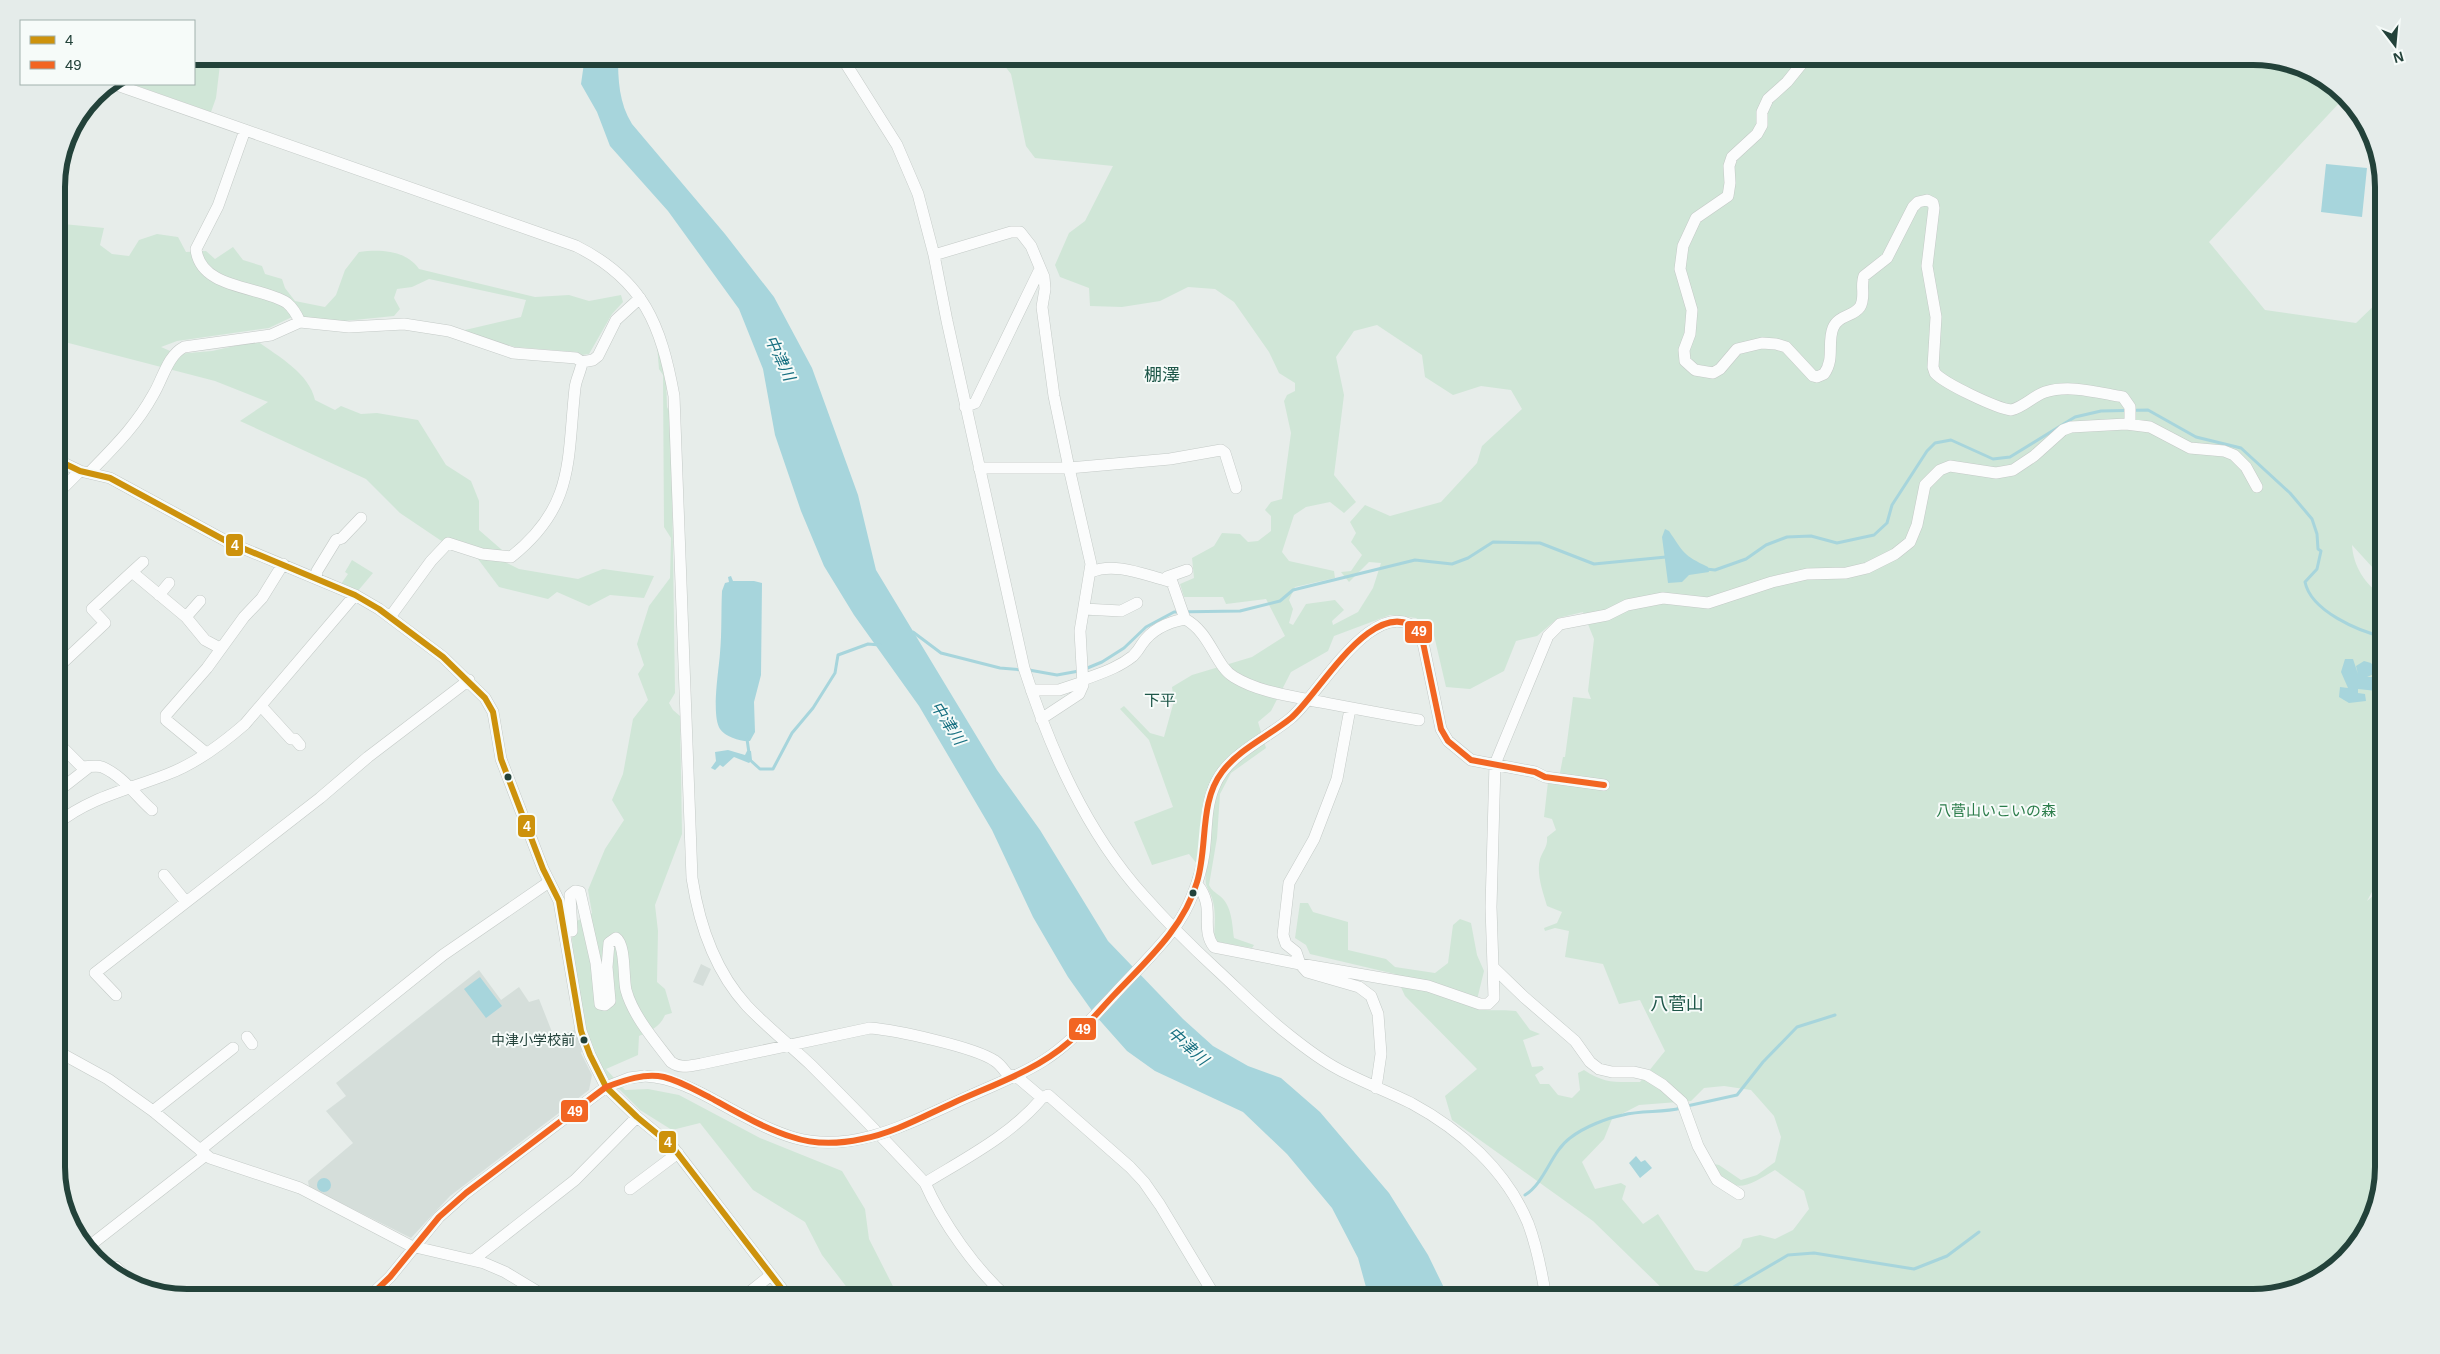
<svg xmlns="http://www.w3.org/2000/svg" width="2440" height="1354" viewBox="0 0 2440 1354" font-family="Arial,'Noto Sans JP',sans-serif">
<rect width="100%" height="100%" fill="#e7edea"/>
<!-- built -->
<path fill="#d5deda" d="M701 964 711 969 703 986 693 982Z
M479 970 501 1000 519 987 529 1002 539 999 554 1037 577 1029 582 1051 581 1053 592 1075 589 1090 450 1196 411 1238 309 1187 308 1181 353 1143 326 1111 346 1096 336 1083Z"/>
<!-- green -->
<path fill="#d0e6d7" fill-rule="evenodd" d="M194 56H221L216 98 211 112 132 84H194Z
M997 56H2253L2318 74 2343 99 2209 242 2265 310 2356 323 2384 296V580L2352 545C2353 565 2365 586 2384 596V882L2373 890 2367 901 2384 887V1167L2366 1232 2318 1280 2253 1298H1672L1593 1221 1452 1120 1445 1096 1477 1069 1405 996 1395 974 1310 954 1306 945 1295 938 1300 903H1308L1313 912 1348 922V950L1386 959 1395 967 1435 973 1448 963 1453 925 1460 919 1471 923 1477 955 1484 971 1475 1008C1490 1012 1501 1009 1516 1011L1530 1030 1540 1034 1523 1040 1532 1067 1542 1066 1544 1069 1535 1075 1540 1084H1549L1558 1095 1572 1098 1580 1090 1578 1073 1584 1070C1605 1084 1616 1082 1640 1082L1665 1051 1640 1000 1619 1004 1603 964 1565 957 1569 931 1555 928 1545 931 1544 928 1557 923 1562 912 1547 906C1543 892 1536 874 1540 859 1543 850 1548 847 1547 837L1556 830 1552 819 1544 817 1548 782 1558 783 1563 757H1565L1573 697 1591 699 1588 691 1594 639 1583 612 1558 618 1537 636 1516 641 1504 671 1470 689 1446 687 1433 631 1416 618 1390 615 1334 636 1328 651 1291 672 1271 711 1258 722 1266 748 1231 773 1220 794 1217 838 1209 885C1212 891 1215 892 1220 896 1232 906 1232 923 1234 938L1254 945 1252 948 1218 942 1214 936C1215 923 1216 911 1212 898 1209 889 1204 886 1206 875L1189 854 1152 865 1134 822 1173 807 1149 740 1120 709 1124 706 1150 733 1164 737 1174 701 1172 687 1192 675 1252 657 1285 636 1266 599 1226 604 1223 597H1184L1180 584 1194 578 1192 558 1214 546 1222 533 1240 534 1248 542 1258 541 1271 531V516L1265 510 1271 502 1282 499 1291 433 1284 401 1287 395 1295 391V383L1279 373 1269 352 1234 302 1215 289 1188 287 1160 301 1122 307 1090 306 1089 288 1060 277 1055 265 1069 233 1085 221 1113 166 1035 158 1026 146 1011 74ZM1377 325 1422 355 1425 377 1453 395 1481 386 1511 390 1522 409 1482 446 1477 463 1441 502 1390 516 1365 505 1350 522 1356 533 1351 542 1362 555 1351 571 1341 572 1349 582 1369 562 1381 563 1373 588 1358 612 1333 625 1332 621 1344 610 1335 600 1306 604 1293 625 1289 623 1293 609 1289 600 1295 587 1335 578 1334 571 1289 561 1282 552 1294 515 1306 507 1330 502 1344 513 1356 502 1334 475 1344 395 1336 357 1354 331ZM1724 1086 1751 1090 1774 1116 1781 1137 1775 1162 1757 1175 1741 1180 1719 1165 1714 1164C1732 1199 1749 1185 1775 1170L1804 1191 1809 1209 1793 1230 1775 1239 1760 1235 1743 1239 1740 1247 1707 1272 1695 1270 1658 1214 1643 1224 1622 1199 1626 1186 1621 1183 1595 1189 1582 1162 1604 1139 1612 1119 1639 1105 1691 1101 1704 1088Z
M57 221 63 224 104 228 100 245 112 254 129 256 139 240 157 234 178 237 186 252 206 251 215 259 233 247 243 260 262 266 265 274 282 279 285 288 295 301 325 307 336 295 345 270 359 252C380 249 406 250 419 269L535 297 569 295 589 301 621 295 623 302 612 314 589 354 582 355 577 352 515 347 471 335 465 330 521 317 526 300 429 279 412 287 397 289 394 298 400 309 394 316 334 322 292 317 269 328 177 341 161 347 177 354 212 351 257 341C279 357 309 373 315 400L335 410 341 406 361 414 377 413 418 420 446 465 471 481 479 501V530L502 550 503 561 519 569 578 579 603 569 654 576 644 598 610 595 589 606 557 592 548 599 499 587 478 559 440 540 400 513 366 479 240 421 268 402 215 381 57 340Z
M657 345 666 377 667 407 671 415 675 693 669 703 673 710 680 716 682 834 655 905 658 931 657 982 665 989 672 1013 665 1015C660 1027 650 1031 639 1036L638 1055 606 1069 625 1090 648 1089 679 1095 760 1138 842 1171 865 1209 869 1239 899 1298H855L822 1255 805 1222 753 1190 700 1123 672 1130 640 1110 602 1072 586 1028 574 967 571 924 592 913 588 890 605 849 624 820 612 800 623 774 633 719 648 700 638 674 644 665 637 644 649 606 670 578 671 538 664 527 663 375 659 369Z
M352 560 373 573 357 592 341 584 348 574 345 572Z"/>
<!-- water -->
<path fill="#a7d5dc" d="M585 56H618C618 80 619 103 632 124L725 234 774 297 812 368 858 495 876 570 997 770 1040 830 1108 941 1183 1019 1213 1046 1248 1066 1281 1078 1320 1112 1389 1193 1428 1255 1449 1298H1369L1358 1258 1332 1208 1287 1154 1243 1112 1155 1071 1127 1051 1095 1015 1068 977 1033 917 992 830 919 706 854 615 824 566 801 511 775 435 763 369 739 309 668 211 610 146 597 112 581 84Z
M2326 164 2367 168 2362 217 2321 212Z
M1665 529 1669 531C1684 553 1683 555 1708 567L1709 572 1689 575 1682 582 1668 583 1662 537Z
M731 576 733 581H754L762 583 761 675 754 702 755 732 750 741C742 742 725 737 720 729 711 715 719 669 720 653 722 632 721 612 722 591L725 583 729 582 728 577Z
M2345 659H2353L2358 674 2356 666 2364 661 2371 663 2376 670 2374 674 2367 677H2375L2384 672 2382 688 2377 691 2358 689V693L2365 694 2366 701 2349 703 2339 697 2340 687 2348 688 2341 672Z
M728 750 745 755 747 751H751L752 760 749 763 734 757 723 767 720 765 715 770 711 768 716 761 715 752Z
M480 977 502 1006 486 1018 464 989Z
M1636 1156 1641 1162 1645 1160 1652 1168 1640 1178 1629 1163Z
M317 1185a7 7 0 1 1 14 0a7 7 0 1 1-14 0Z"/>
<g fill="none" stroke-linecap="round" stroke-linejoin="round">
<!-- stream -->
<path stroke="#a7d5dc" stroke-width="3" d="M1706 569 1715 570 1746 559 1766 545 1787 537 1811 536 1837 543 1874 535 1887 523 1892 505 1927 451 1935 443 1951 440 1993 459 2010 457 2075 417 2101 411 2148 410 2196 437 2241 448 2290 493 2312 519 2317 534 2318 549 2321 551 2317 569 2305 582C2311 611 2358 631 2384 637
M913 632 941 653 1000 668 1023 670
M1085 669 1102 662 1124 648 1146 627 1174 612 1240 611 1280 601 1293 590 1415 560 1452 564 1468 558 1493 542 1540 543 1594 564 1666 557
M1029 670 1057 675 1079 671
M747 739 749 753
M749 759 760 769H773L792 733 813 708 835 673 838 655 868 644 880 645
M1687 1106 1737 1095 1763 1062 1797 1027 1835 1015
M1525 1195C1545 1183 1551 1152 1570 1138 1584 1127 1607 1118 1623 1115 1642 1110 1663 1113 1681 1108
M1715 1298 1788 1255 1814 1253 1914 1269 1947 1256 1979 1232"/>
<defs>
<path id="minor" d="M841 56 897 145 918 194 934 255 947 321 1024 668C1050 749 1086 832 1144 896 1167 922 1191 946 1216 969 1240 991 1263 1015 1289 1035 1304 1047 1321 1060 1338 1069 1362 1082 1387 1091 1411 1103 1461 1130 1506 1170 1528 1223 1537 1247 1542 1273 1546 1298
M1808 56 1787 82 1768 99 1762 112V125L1757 134 1732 157 1729 166 1730 183 1728 196 1696 218 1683 246 1680 269 1692 310 1690 334 1684 350 1685 361 1695 370 1713 373 1720 369 1737 349 1762 343 1776 344 1786 347 1813 376 1817 377 1824 374C1835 359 1827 343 1833 328 1838 315 1853 317 1860 307 1866 297 1860 286 1864 276L1887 258 1913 207 1918 202 1927 200 1933 203 1934 208 1927 266 1936 317 1933 367 1935 373C1945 384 1996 408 2011 410 2024 407 2033 396 2045 392 2070 384 2099 393 2123 397L2130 407V424
M114 84 576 246C644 280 661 325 674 396L692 878C699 924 715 971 747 1006 767 1027 790 1045 811 1065 850 1104 888 1143 925 1183
M245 130 218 206 196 249C200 290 262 286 287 303 293 308 297 315 300 322
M934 255 1011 232H1020L1031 246 1044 277 1045 289 1042 307 1054 396 1069 468H979
M965 407 975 403 1039 271
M57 460 80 471 110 478 228 542 355 595 379 609 443 657 485 698 493 712 501 759 543 869 559 901 581 1031 590 1055 606 1087 637 1117 672 1146 789 1298
M89 473C113 448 136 426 153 395 163 379 167 356 184 347L271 335 300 322 349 327 404 324 449 331 513 353 576 358 582 362
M57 494 80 471
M132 572 143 562
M1091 572C1114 562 1142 574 1165 580L1167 577 1187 570
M316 578 317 571 336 540 342 538 361 518
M159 595 169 583
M1084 609 1121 611 1137 603
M186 617 200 601
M390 617 431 561 448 543 482 554 511 557C575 506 567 461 575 388 576 379 581 371 582 362L593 360 598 356 616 320 640 298
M1185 619C1211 633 1215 666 1234 677 1257 691 1285 695 1310 700 1347 707 1383 714 1419 720
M57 668 105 623 92 609 132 572 186 617 205 640 220 648
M1083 680C1101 673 1118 668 1133 656 1137 652 1139 649 1142 644 1152 629 1169 622 1185 619L1172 582 1165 580
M1031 690H1059L1083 682
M261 706 291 739H295L300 745
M1350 709 1337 779 1314 839 1289 883 1283 935 1286 944 1296 952 1300 964 1307 972 1359 987 1371 996 1378 1014 1381 1054 1376 1088
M1041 719 1079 694 1083 685 1080 631 1091 564 1069 468 1170 459 1221 450 1225 453 1236 488
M57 742 82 767C88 767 97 765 102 767 123 776 136 796 152 810
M206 753 166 720V715L207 668 244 617 262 598 283 564
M57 792 89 767
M57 824C88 798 130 789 168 774 197 763 222 744 245 724L355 595
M164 875 186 902
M1197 884C1217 909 1199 927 1214 947L1300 964 1428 986 1480 1004H1488L1494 998 1493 967
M572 931 570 895 575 891 580 892 596 963 600 1004 605 1005 610 1001 607 967 609 943 616 938C626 945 623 978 626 990 633 1016 655 1041 671 1062 681 1069 689 1066 701 1064L870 1028C895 1030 975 1047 995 1061 1000 1064 1004 1070 1008 1075L1016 1076 1042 1098C1011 1135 966 1158 925 1183 942 1222 976 1270 1008 1298
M116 995 95 973 320 798 368 757 469 680
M247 1037 252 1044
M57 1051 108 1079 153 1111 210 1158 300 1188 411 1246 484 1263 505 1272 548 1298
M972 1095C996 1084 1021 1075 1043 1061 1070 1044 1090 1020 1112 997 1132 975 1154 954 1173 930 1189 909 1200 880 1204 854 1207 832 1205 809 1214 787 1226 755 1266 739 1291 718 1319 695 1377 586 1421 633L1441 729 1448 741 1471 760 1535 772 1545 777 1604 785
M1042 1098 1048 1095 1130 1167 1144 1182 1160 1205 1216 1298
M153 1111 233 1048
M200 1150 443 955 549 882
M630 1189 678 1153
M1739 1194 1717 1180 1698 1146 1682 1102 1663 1085 1647 1075 1634 1072H1612L1599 1069 1590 1062 1575 1041 1524 997 1493 967 1491 907 1495 764 1548 636 1560 624 1607 615 1627 605 1663 598 1708 603 1772 582 1807 574 1846 573 1867 568 1895 554 1910 542 1917 525 1925 485 1940 470 1950 466 1996 473 2013 470 2034 456 2063 430 2071 427 2126 424 2150 427 2190 448 2224 451 2234 455 2246 467 2257 487
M88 1247 206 1155
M473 1260 575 1180 637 1117
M116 1267 121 1272
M368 1298 390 1277 439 1217 466 1193 606 1087 629 1078 645 1076
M742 1298 771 1275"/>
</defs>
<!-- minor casing -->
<use href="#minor" stroke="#c4cac7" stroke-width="12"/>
<!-- minor -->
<use href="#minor" stroke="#fbfcfc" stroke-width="11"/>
<defs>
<path id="minor-bridge" d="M645 1076C679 1078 706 1096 736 1112 755 1122 774 1132 795 1138 857 1155 916 1119 972 1095"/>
</defs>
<!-- minor-bridge casing -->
<use href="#minor-bridge" stroke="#c4cac7" stroke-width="12" stroke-linecap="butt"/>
<!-- minor-bridge -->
<use href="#minor-bridge" stroke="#fbfcfc" stroke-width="11"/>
<defs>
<path id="bus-1" d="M57 460 80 471 110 478 228 542 355 595 379 609 443 657 485 698 493 712 501 759 543 869 559 901 581 1031 590 1055 606 1087 637 1117 672 1146 789 1298"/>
<path id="bus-2" d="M368 1298 390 1277 439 1217 466 1193 606 1087C625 1080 644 1073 664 1077 680 1081 695 1090 709 1097 736 1112 763 1128 792 1137 815 1145 839 1144 862 1139 894 1133 924 1116 953 1103 992 1085 1036 1071 1069 1042 1085 1028 1099 1011 1114 995 1145 962 1184 928 1197 882 1208 847 1199 802 1222 772 1239 749 1269 736 1291 718 1318 696 1377 586 1421 633L1441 729 1448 741 1471 760 1535 772 1545 777 1604 785"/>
</defs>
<!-- bus-1 casing -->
<use href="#bus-1" stroke="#f6fbf9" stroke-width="10"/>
<!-- bus-2 casing -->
<use href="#bus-2" stroke="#f6fbf9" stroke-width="10"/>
<!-- bus-1 -->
<use href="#bus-1" stroke="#cd920c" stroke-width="6"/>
<!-- bus-2 -->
<use href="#bus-2" stroke="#f26522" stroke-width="6"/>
</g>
<!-- markers -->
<g fill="#23423a" stroke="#f6fbf9" stroke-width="2">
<circle cx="508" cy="777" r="4.5"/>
<circle cx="1193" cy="893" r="4.5"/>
<circle cx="584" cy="1040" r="4.5"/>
</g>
<g text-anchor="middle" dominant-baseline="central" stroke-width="4" stroke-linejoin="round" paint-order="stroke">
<!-- bus labels -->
<g font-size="14" fill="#23423a" stroke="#f6fbf9" text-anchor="end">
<text x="575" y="1040">中津小学校前</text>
</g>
<!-- park labels -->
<g font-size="15" fill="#2b7c4a" stroke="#f6fbf9">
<text x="1996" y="810">八菅山いこいの森</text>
</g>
<!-- water labels -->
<g font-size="16" font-style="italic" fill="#197182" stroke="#f6fbf9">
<text transform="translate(780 358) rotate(65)">中津川</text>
<text transform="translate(948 723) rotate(57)">中津川</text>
<text transform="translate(1188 1046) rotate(42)">中津川</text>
</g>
<!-- neighbourhood labels -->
<g font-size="16" fill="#1d5648" stroke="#f6fbf9">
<text x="1160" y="700">下平</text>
</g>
<!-- quarter labels -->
<g font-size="18" fill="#1d5648" stroke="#f6fbf9">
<text x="1162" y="375">棚澤</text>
<text x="1677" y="1004">八菅山</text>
</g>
</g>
<!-- crop -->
<path d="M0 0H2440V1354H0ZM187 65H2253A122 122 0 0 1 2375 187V1167A122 122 0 0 1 2253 1289H187A122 122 0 0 1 65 1167V187A122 122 0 0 1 187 65Z" fill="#e5ecea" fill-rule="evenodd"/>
<path fill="none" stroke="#23423a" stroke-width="6" d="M187 65H2253A122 122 0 0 1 2375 187V1167A122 122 0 0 1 2253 1289H187A122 122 0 0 1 65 1167V187A122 122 0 0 1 187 65Z"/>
<g stroke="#f6fbf9" stroke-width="2">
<rect x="225" y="533" width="19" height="24" rx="5" fill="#cd920c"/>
<rect x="1404" y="620" width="29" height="24" rx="5" fill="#f26522"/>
<rect x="517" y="814" width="19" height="24" rx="5" fill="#cd920c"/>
<rect x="1068" y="1017" width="29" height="24" rx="5" fill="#f26522"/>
<rect x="560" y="1099" width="29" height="24" rx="5" fill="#f26522"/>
<rect x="658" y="1130" width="19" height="24" rx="5" fill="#cd920c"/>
</g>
<g font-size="14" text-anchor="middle" font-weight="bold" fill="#fff">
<text x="235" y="550">4</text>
<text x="1419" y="636">49</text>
<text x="527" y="831">4</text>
<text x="1083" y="1034">49</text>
<text x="575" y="1116">49</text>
<text x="668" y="1147">4</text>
</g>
<!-- legend -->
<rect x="20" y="20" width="175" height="65" fill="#f6fbf9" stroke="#a2b1ad"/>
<rect x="30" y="36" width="25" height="8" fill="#cd920c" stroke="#a2b1ad"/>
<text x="65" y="45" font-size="15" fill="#23423a">4</text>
<rect x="30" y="61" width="25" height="8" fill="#f26522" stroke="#a2b1ad"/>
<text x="65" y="70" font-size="15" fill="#23423a">49</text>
<!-- north arrow -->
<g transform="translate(2395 45) rotate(164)" stroke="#f6fbf9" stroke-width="4" paint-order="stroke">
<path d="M0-4L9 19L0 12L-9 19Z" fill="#23423a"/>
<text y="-8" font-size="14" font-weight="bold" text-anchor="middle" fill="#23423a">N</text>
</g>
</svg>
